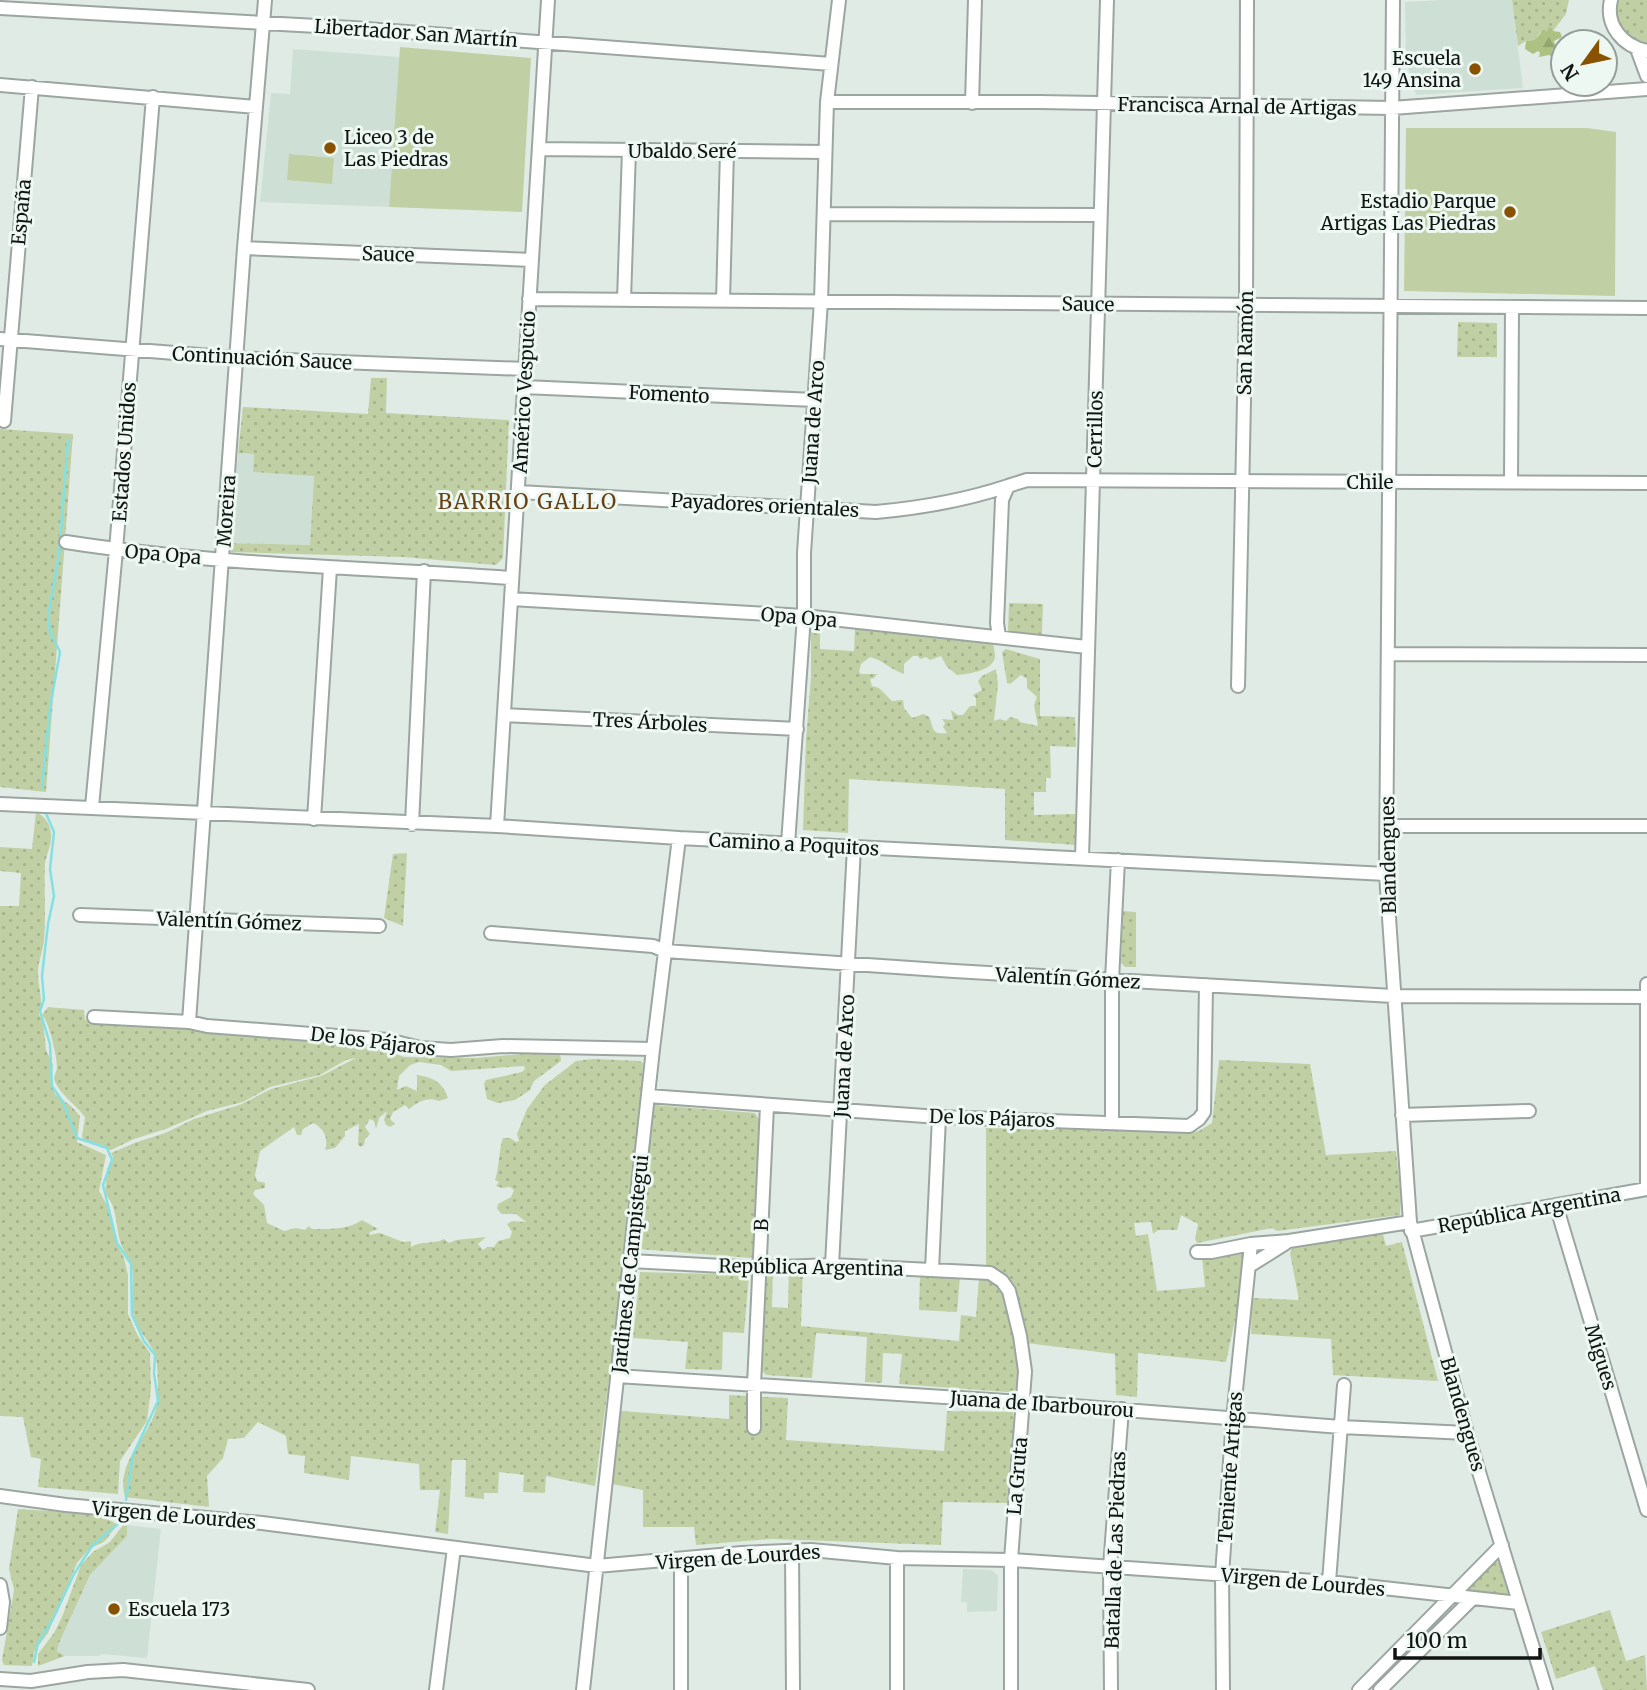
<svg xmlns="http://www.w3.org/2000/svg" width="1647" height="1690" viewBox="0 0 1647 1690" font-family="Merriweather,serif">
<defs>
<pattern id="grass-dots" width="8" height="8" patternUnits="userSpaceOnUse" patternTransform="scale(1.75)"><rect width="8" height="8" fill="#c1d0a4"/><path d="M2 2h.1M6 6h.1" fill="none" stroke="#a5b28c" stroke-width="1.8" stroke-linecap="round"/></pattern>
<pattern id="forest-firs" width="22" height="20" patternUnits="userSpaceOnUse" patternTransform="scale(1.75)"><rect width="22" height="20" fill="#adc282"/><path d="M5 1l3.5 6h-7zM16 11l3.5 6h-7z" fill="#94a66f"/></pattern>
</defs>
<rect width="100%" height="100%" fill="#e1ebe5"/>
<!-- built -->
<path fill="#cee0d6" d="M1442 0H1512L1523 88 1416 95 1408 68H1406L1405 2Z
M293 49 400 57 389 207 260 202 271 93 290 94Z
M238 453 254 454 253 472 314 475 310 545 229 543Z
M127 1525 161 1529 147 1658 101 1654 99 1656H65L57 1651 59 1643 90 1575 127 1536Z
M963 1569 992 1570 998 1576 997 1611 967 1612V1602H961Z"/>
<!-- grass -->
<path fill="url(#grass-dots)" d="M1512 0H1569L1566 14 1553 31 1540 33 1534 40 1526 41 1518 46Z
M1615 0H1647V48C1627 37 1612 25 1615 0Z
M1458 322 1497 323V357H1457Z
M371 378H387L386 413 509 420 503 558 496 565 403 557 228 552 229 543 310 545 314 476 253 472 254 454 238 453 243 407 368 414Z
M0 429 73 434 46 792 0 787Z
M1009 603 1043 604 1042 634 1008 631Z
M820 623V649L854 651 855 627 993 644C994 648 995 653 995 657 993 671 968 674 957 675L947 667 941 656 930 660 926 657 920 659 918 656H913L904 664V674C891 670 883 660 870 657L861 664 859 672 861 674H877L874 678 870 679 872 686 879 688 892 701 903 700 904 708 912 718 924 714 929 717C934 728 931 735 947 733L943 727 945 723 942 719 953 720 951 710 958 715H963L970 706H976V698L973 695 982 690 978 681 982 676 996 669 998 684 994 721 1000 719 1006 721 1010 717 1018 719 1020 722 1038 726 1034 705 1037 697 1027 688V679L1021 675 1010 684 1007 683 1002 652 1006 649 1040 659V716L1075 717 1076 747 1050 746 1051 778H1046V792H1034V815L1075 814 1077 845 1005 840V789L849 779 848 833 803 830 806 739 811 677V633Z
M36 812C46 817 52 826 51 838 51 847 46 855 45 864 44 889 46 915 44 940 43 951 38 962 38 972 38 988 44 1000 39 1015L43 1020 46 1050 53 1065 51 1081 55 1094 72 1107 80 1116 77 1142 106 1155 99 1191 107 1205 117 1244 124 1258 128 1275V1314L138 1336 150 1353 151 1389 147 1421 120 1461 118 1494 38 1487 41 1459 31 1457 23 1417 0 1416V906H19L21 873 0 871V847L32 849Z
M407 853 403 926 384 918 393 854Z
M1123 911 1136 912V967H1125L1121 963Z
M48 1007 84 1010 85 1020 112 1024 360 1041 404 1057 476 1058 555 1051 560 1053 561 1061 534 1081 530 1090 515 1100 498 1103 487 1099 484 1084 486 1080 522 1072 525 1069 524 1066 451 1071 441 1065 419 1062 410 1065 399 1076 397 1090 406 1086 417 1091V1075C432 1077 443 1082 448 1098L439 1101C428 1096 417 1102 409 1109L405 1105 393 1112 390 1119 395 1124 390 1127 386 1125 384 1120 387 1111 379 1118 376 1129 374 1121 370 1119 365 1127 370 1134 365 1139 364 1145 360 1147 358 1144 359 1124 345 1131V1136L335 1148 325 1150C329 1139 324 1128 313 1123L303 1129 301 1135H297L294 1127 260 1151 255 1175 257 1181 265 1183V1188L255 1190 253 1194 264 1205 267 1223 284 1231 296 1228 305 1230 309 1226 312 1229C329 1229 348 1230 362 1220L378 1229 370 1232 369 1235 380 1233 403 1242 411 1241V1247C421 1240 434 1245 444 1239L449 1243 456 1240 486 1237 478 1244 483 1250 487 1247H494L498 1241 510 1238 512 1232 507 1224 512 1221 526 1222 516 1214H502L497 1209 498 1204 511 1197 514 1190 510 1187 502 1188 496 1186 499 1182 495 1180C500 1166 498 1152 503 1138H510L516 1142 519 1141 517 1134 527 1109 545 1085 576 1061 593 1059 640 1061 643 1063 639 1149 595 1486 546 1476 545 1493 523 1492 524 1475 499 1472 498 1493H484V1499L465 1497 466 1460H452L448 1534 435 1532 440 1490H420L419 1464 351 1456 349 1480 304 1473 305 1456 288 1454 286 1436 258 1422 244 1438 228 1439 223 1458 207 1476 209 1507 125 1497C114 1458 156 1435 158 1397 158 1389 158 1361 155 1354 150 1342 138 1331 134 1317 130 1301 135 1284 132 1268 131 1259 123 1252 121 1244 115 1226 118 1207 105 1194L107 1169 113 1157 111 1153 137 1142 165 1133 194 1119 242 1104 271 1089 321 1076 356 1058 346 1060 320 1075 270 1087 243 1102 207 1111 166 1129 134 1139 111 1150 84 1141 82 1136 85 1117C77 1106 55 1090 54 1078 54 1075 57 1071 57 1067 57 1057 49 1021 42 1015Z
M1219 1060 1310 1064 1326 1155 1396 1151 1401 1197 1400 1215 1277 1231 1272 1228 1197 1243 1195 1239 1198 1224 1181 1215 1177 1230H1158L1153 1234 1151 1222 1134 1223 1136 1236 1148 1234 1157 1291 1205 1287 1202 1257 1247 1249 1245 1274 1226 1362 1138 1353 1137 1397 1116 1395 1115 1354 1026 1343 1010 1283 1004 1275 986 1269V1128L1115 1130 1183 1133 1199 1131 1212 1123Z
M654 1105 755 1113 760 1121 755 1254 751 1258 638 1249Z
M1383 1234 1386 1246 1402 1242 1438 1381 1333 1375 1331 1339 1251 1334 1252 1298 1299 1300 1290 1253 1295 1244Z
M773 1267 772 1307 788 1308 789 1267 803 1268 801 1326 959 1341 961 1315 976 1317 979 1278 990 1279C1019 1304 1017 1353 1021 1389L1019 1391 1007 1392 899 1384 902 1354 883 1353 882 1383 865 1382 867 1337 816 1333 812 1378 766 1375 762 1371 761 1364 764 1273Z
M640 1272 749 1275 744 1333 723 1332 722 1370 685 1369 688 1342 633 1338Z
M920 1274 960 1277 957 1312 919 1310Z
M729 1395 788 1398 786 1440 944 1451 947 1411 1013 1412 1015 1438 1009 1503 943 1502 941 1545 771 1539 696 1545 694 1527H643V1490L612 1484 621 1411 729 1419Z
M18 1509C38 1511 105 1511 117 1525L105 1541 89 1549 77 1563 48 1633 34 1652 32 1666 4 1665 2 1660 14 1590 9 1569Z
M124 1524 127 1525V1536L90 1575 59 1643 57 1651 65 1656 38 1666V1654L54 1633 62 1617 81 1565 93 1552 110 1542Z
M1494 1560 1501 1564 1508 1591 1507 1595 1465 1593 1463 1588Z
M1610 1610 1626 1661 1645 1655 1647 1690H1603L1595 1666 1556 1679 1541 1632Z"/>
<!-- forest -->
<path fill="url(#forest-firs)" d="M1549 27 1552 28 1553 31 1560 32 1562 37 1554 41 1556 47 1552 50 1554 53 1559 49 1563 51V56L1558 60 1549 55 1539 57 1540 53 1538 51 1533 54 1525 49 1526 41 1534 40 1544 30 1547 32Z"/>
<!-- garden -->
<path fill="#c1d0a4" d="M400 47 531 58 522 212 389 207Z
M1406 128H1587L1616 132 1615 296 1404 291Z
M289 154 334 158 332 184 287 180Z"/>
<g fill="none" stroke-linecap="round" stroke-linejoin="round">
<!-- stream -->
<path stroke="#84e0e3" stroke-width="2.5" d="M42 788 50 708 60 652 50 632 48 616 59 555 68 440
M45 811 54 832 50 869 54 896 48 924 42 976 44 999 40 1011 50 1044 52 1086 63 1102 77 1138 107 1148 112 1160 103 1185 117 1243 131 1264 132 1315 144 1341 155 1355 154 1373 158 1401 133 1455 126 1500
M34 1662 38 1643 53 1619 74 1574 92 1546 126 1517"/>
<defs>
<path id="minor" d="M1393 0 1386 874 1410 1222 1467 1433 1546 1690
M1611 0C1605 26 1623 46 1647 51
M0 8 353 28 831 64
M1637 49 1647 76
M0 85 256 107
M827 102H1039L1392 108 1647 89
M972 103 975 0
M539 149 825 152
M824 214 1100 215
M244 248 532 260
M529 299 1647 308
M624 300 629 150
M723 301 727 151
M0 339 237 358 525 369
M524 387 815 400
M4 421 32 87
M1511 482 1512 309
M519 492 876 512C920 508 966 500 1008 486
M66 542C213 565 363 567 511 578
M511 599 804 616 1087 647
M999 637 997 623 1002 500 1008 486 1027 480 1647 483
M1388 654 1647 655
M1238 686 1246 305 1247 0
M504 715 797 729
M0 804 497 826 679 838 1386 874
M92 807 116 550 153 97
M314 819 330 568
M412 824 424 571
M497 826 548 0
M1387 826H1647
M788 844 804 616V553L821 301 827 102 839 0
M1082 858 1107 0
M80 915 379 926
M491 933 653 946 665 951 954 971 1393 996 1647 997
M94 1017 189 1022 207 1026 388 1040 420 1048 451 1050 503 1046 653 1049
M189 1022 244 248 265 0
M648 1096 939 1117 1189 1126 1199 1119 1204 1112 1206 985
M1402 1115 1529 1111
M1112 1123V980L1118 860
M1647 1189V984
M1556 1205 1647 1510
M1411 1231 1647 1189
M1197 1252H1211L1251 1244 1289 1241 1410 1222
M631 1261 759 1268 832 1265 990 1273 1002 1281 1009 1291 1020 1336 1025 1371 1011 1560V1690
M832 1265 854 847
M1251 1265 1286 1243
M932 1270 939 1117
M617 1376 1023 1402 1341 1427 1467 1433
M754 1428V1385L767 1106
M0 1496 66 1505 262 1523 597 1566 742 1553 811 1550 897 1558 1011 1560 1329 1582 1519 1603
M792 1551 793 1690
M897 1558V1690
M1329 1582 1344 1385
M0 1585 3 1602 0 1628
M0 1679 31 1681 88 1672 123 1670 308 1690
M436 1690 454 1548
M583 1690 653 1049 679 838
M681 1690V1560
M1111 1690 1110 1567 1122 1409
M1223 1690 1222 1575 1233 1419 1251 1244
M1359 1690 1502 1545
M1380 1690 1472 1599"/>
</defs>
<!-- minor casing -->
<use href="#minor" stroke="#9ca6a0" stroke-width="16"/>
<!-- minor -->
<use href="#minor" stroke="#fff" stroke-width="12"/>
</g>
<!-- markers -->
<g fill="#895201" stroke="#eef8f2" stroke-width="2.5">
<circle cx="1475" cy="69" r="7"/>
<circle cx="330" cy="148" r="7"/>
<circle cx="1510" cy="212" r="7"/>
<circle cx="114" cy="1609" r="7"/>
</g>
<g text-anchor="middle" dominant-baseline="central" stroke-width="6" stroke-linejoin="round" paint-order="stroke">
<!-- street labels -->
<g font-size="19" fill="#101412" stroke="#eef8f2">
<text transform="translate(416 33) rotate(4)">Libertador San Martín</text>
<text transform="translate(1237 106) rotate(1)">Francisca Arnal de Artigas</text>
<text x="682" y="151">Ubaldo Seré</text>
<text transform="translate(21 212) rotate(-85)">España</text>
<text transform="translate(388 254) rotate(2)">Sauce</text>
<text transform="translate(1088 304) rotate(1)">Sauce</text>
<text transform="translate(1245 343) rotate(-89)">San Ramón</text>
<text transform="translate(262 358) rotate(3)">Continuación Sauce</text>
<text transform="translate(524 392) rotate(-87)">Américo Vespucio</text>
<text transform="translate(669 394) rotate(3)">Fomento</text>
<text transform="translate(813 422) rotate(-86)">Juana de Arco</text>
<text transform="translate(1095 429) rotate(-89)">Cerrillos</text>
<text transform="translate(124 452) rotate(-86)">Estados Unidos</text>
<text x="1370" y="482">Chile</text>
<text transform="translate(765 505) rotate(3)">Payadores orientales</text>
<text transform="translate(226 511) rotate(-86)">Moreira</text>
<text transform="translate(163 554) rotate(5)">Opa Opa</text>
<text transform="translate(799 617) rotate(5)">Opa Opa</text>
<text transform="translate(650 722) rotate(3)">Tres Árboles</text>
<text transform="translate(794 844) rotate(3)">Camino a Poquitos</text>
<text transform="translate(1388 855) rotate(-91)">Blandengues</text>
<text transform="translate(229 921) rotate(2)">Valentín Gómez</text>
<text transform="translate(1068 978) rotate(3)">Valentín Gómez</text>
<text transform="translate(373 1041) rotate(7)">De los Pájaros</text>
<text transform="translate(844 1056) rotate(-87)">Juana de Arco</text>
<text transform="translate(992 1118) rotate(2)">De los Pájaros</text>
<text transform="translate(1529 1210) rotate(-10)">República Argentina</text>
<text transform="translate(761 1225) rotate(-87)">B</text>
<text transform="translate(630 1264) rotate(-84)">Jardines de Campistegui</text>
<text transform="translate(811 1267) rotate(1)">República Argentina</text>
<text transform="translate(1601 1357) rotate(73)">Migues</text>
<text transform="translate(1042 1404) rotate(4)">Juana de Ibarbourou</text>
<text transform="translate(1463 1414) rotate(74)">Blandengues</text>
<text transform="translate(1230 1467) rotate(-86)">Teniente Artigas</text>
<text transform="translate(1017 1476) rotate(-85)">La Gruta</text>
<text transform="translate(174 1515) rotate(5)">Virgen de Lourdes</text>
<text transform="translate(1115 1550) rotate(-88)">Batalla de Las Piedras</text>
<text transform="translate(738 1557) rotate(-4)">Virgen de Lourdes</text>
<text transform="translate(1303 1582) rotate(5)">Virgen de Lourdes</text>
</g>
<!-- poi labels -->
<g font-size="19" fill="#101412" stroke="#eef8f2" text-anchor="end">
<text x="1461" y="58">Escuela<tspan x="1461" dy="22">149 Ansina</tspan></text>
<text x="344" y="137" text-anchor="start">Liceo 3 de<tspan x="344" dy="22">Las Piedras</tspan></text>
<text x="1496" y="201">Estadio Parque<tspan x="1496" dy="22">Artigas Las Piedras</tspan></text>
<text x="128" y="1609" text-anchor="start">Escuela 173</text>
</g>
<!-- neighbourhood labels -->
<g font-size="21" letter-spacing="2" fill="#684113" stroke="#eef8f2">
<text x="528" y="501">BARRIO GALLO</text>
</g>
</g>
<!-- north arrow -->
<g transform="translate(1584 63) rotate(237)"><circle r="33" fill="#eef8f2" stroke="#959d98" stroke-width="2"/>
<path d="M0-5L12 26L0 18L-12 26Z" fill="#895201"/>
<text y="-10" font-size="19" font-weight="bold" text-anchor="middle" fill="#101412">N</text>
</g>
<!-- scale -->
<path d="M1395 1648v10h145v-10" fill="none" stroke="#101412" stroke-width="3.5"/>
<text x="1406" y="1648" font-size="21" fill="#101412" stroke="#eef8f2" stroke-width="5" paint-order="stroke">100 m</text>
</svg>
